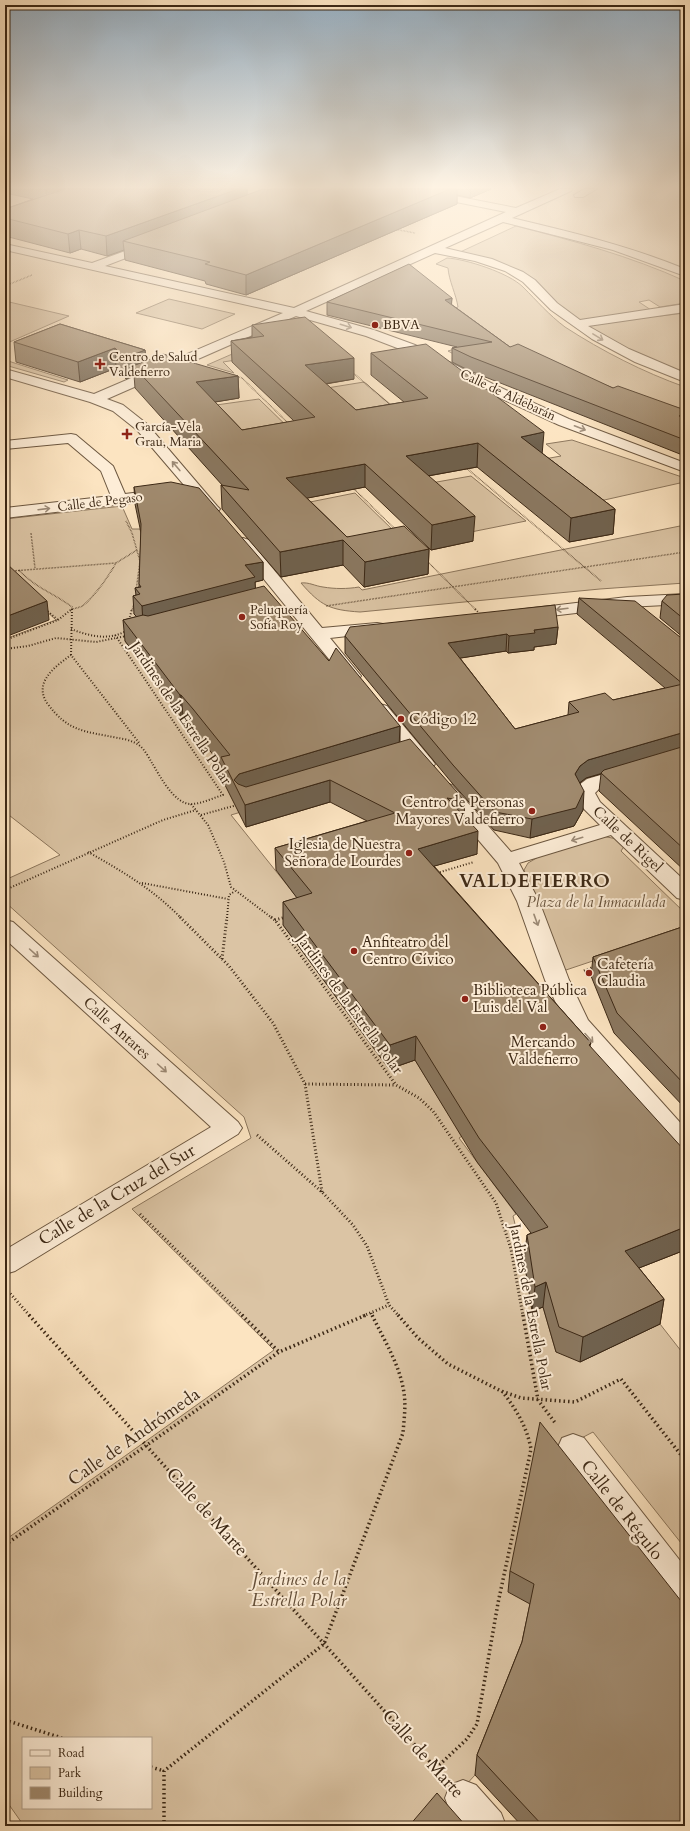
<svg xmlns="http://www.w3.org/2000/svg" width="690" height="1831" viewBox="0 0 690 1831" font-family="Cardo,serif">
<rect width="100%" height="100%" fill="#fce4c1"/>
<filter id="stains"><feTurbulence type="fractalNoise" baseFrequency=".005" numOctaves="4"/><feColorMatrix values="0 0 0 0 .2 0 0 0 0 .09 0 0 0 0 .02 0 0 0 .5 -.17"/></filter>
<radialGradient id="worn" r=".72"><stop offset=".6" stop-color="#630" stop-opacity="0"/><stop offset="1" stop-color="#630" stop-opacity=".3"/></radialGradient>
<!-- green -->
<path fill="#dbc4a4" stroke="#8c765c" fill-rule="evenodd" d="M516 226C574 241 630 256 685 281V303L660 307 649 300 639 302 660 316 685 313V376L665 368 590 329 553 300 543 288 530 277 458 253Z
M447 258C466 259 509 273 523 287 537 301 549 315 565 327 602 351 643 372 685 387V425L483 370 448 351 481 341 451 310 458 307C456 294 449 281 448 268L436 264Z
M169 299 235 314 202 329 136 313Z
M5 301 69 316 5 344Z
M246 348 255 357 223 362 234 373 207 365Z
M5 356 9 358 5 360 68 380 64 382 5 365Z
M364 382 405 417 367 423 327 388Z
M259 399 296 435 252 443 216 405Z
M572 440 685 478V487L680 483 591 503 539 460 561 456 546 444Z
M471 476 526 521 471 532 431 483Z
M355 493 397 534 350 543 310 502Z
M122 506 132 529H140C146 557 141 586 134 614L137 617H134L125 641 181 717 183 716 232 777 241 812 231 815 303 905 284 926 389 1069 415 1060 462 1136 459 1138 516 1214 513 1216 524 1260 532 1311 543 1307 556 1352 660 1324 685 1356V1548L593 1432 572 1443 531 1604 522 1648 505 1698 475 1775 428 1826H24L5 1799V1540L125 1456 274 1350 132 1209 251 1138 244 1117 5 902V880L60 855 5 812V639L56 620 9 577 5 578V519ZM23 1738H151V1808H23Z
M685 525V583L600 589 360 612C330 610 321 606 301 583 309 582 315 586 323 587 335 589 347 589 359 587L362 590Z
M602 836 617 839 625 845 621 851 685 913V930L563 971 524 870 528 863 540 856Z"/>
<g fill="none" stroke-linecap="round" stroke-linejoin="round">
<defs>
<path id="minor" d="M401 189H419L516 208 560 189H572L571 191 512 218C571 232 629 246 685 269V276L613 250 503 222 445 248 492 259 523 272 535 280 557 303 580 320 685 304V312L588 326 629 349 685 373V382L635 362 592 339 551 310 523 282 505 271 475 261 435 253 306 311 374 330 415 345 497 386 569 419 685 463V472L559 425 487 392 405 351 366 336 296 316 107 399 123 405 147 424 217 506 220 509 217 512 212 514 207 512 137 430 113 411 90 402 5 377V369L94 394 283 313 5 250V244L92 263 153 241 159 244 157 246 105 266 294 308 506 212 406 192Z
M585 189H597L583 197H575L574 195Z
M71 434 76 435 113 466 125 494 165 489 170 491 173 494 170 497 165 499 5 518V508L111 496 101 471 68 443 5 449V441Z
M243 538 249 540 322 628 377 623 383 624 386 628 383 632 330 638 361 676 358 680 352 681 346 680 237 546 235 543 237 540Z
M685 594V604L627 607 525 619 519 618 516 614 519 610 525 609 627 597Z
M380 704 387 706 432 760 435 764 432 768 425 770 418 768 373 714 371 710 373 706Z
M685 750V762L601 787 595 793 600 802 685 881V900L677 898 611 835 519 863 539 901 569 980 588 1020 685 1128V1154L676 1152 566 1024 545 980 517 901 498 863 435 789 438 785 445 783 452 785 511 852 600 825 584 809 575 793 579 785 587 779Z
M5 920 13 922 238 1122 242 1128 238 1134 15 1271 5 1274V1250L211 1127 5 939Z
M573 1434 584 1438 685 1567V1608L673 1604 562 1456 558 1447 562 1438Z
M463 1780 476 1785 501 1813 506 1826H463L450 1811 445 1798 450 1785Z"/>
</defs>
<!-- minor casing -->
<use href="#minor" stroke="#6c5740" stroke-width="2"/>
<!-- path-far3 -->
<path stroke="#3c2815" stroke-width="1.5" stroke-dasharray="0.5 1" stroke-linecap="butt" d="M394 229 415 233
M5 286 32 275
M352 372 393 407
M234 375 242 378 288 423
M464 466 601 581
M353 488 396 530
M126 521 132 533 140 561 136 591
M31 533 35 568
M427 561 476 610
M19 570C34 587 55 594 72 607V610
M12 571 116 563 137 550
M326 606 685 552
M45 609 46 610
M71 610C74 608 79 608 82 606 93 599 110 574 116 563
M132 610 134 604"/>
<!-- path-far2 -->
<path stroke="#3c2815" stroke-width="2" stroke-dasharray="1 2" stroke-linecap="butt" d="M72 609 71 655 140 744
M475 609 481 615
M58 620 72 609
M129 620 132 609
M71 629C89 636 108 641 126 631
M5 640 58 620 45 609
M5 649 28 646 56 638 96 642 126 636
M71 655C56 666 33 682 47 703 68 732 84 731 118 738 125 739 134 741 140 746 145 750 149 758 152 763 160 776 174 804 191 804 201 804 213 798 223 795L115 635
M191 804 208 825 224 862 231 887 272 918
M201 815 237 805
M88 852C122 871 154 890 181 918
M437 873 474 862
M142 883 228 899
M5 890 163 820 196 810
M227 918 229 895 235 891
M283 918 286 917"/>
<!-- path-far1 -->
<path stroke="#3c2815" stroke-width="3" stroke-dasharray="1 2.5" stroke-linecap="butt" d="M180 917 229 966 273 1023 305 1084 322 1192
M271 917 275 920 396 1085 419 1098 433 1111 496 1203 511 1249 523 1316
M275 920 286 917
M222 959 227 917
M584 971 594 967
M305 1084 396 1085
M257 1135 322 1192 353 1225 367 1246 389 1305 399 1316
M140 1214 243 1316
M8 1291 30 1316
M371 1313 372 1316
M363 1316 389 1305"/>
<!-- path -->
<path stroke="#3c2815" stroke-width="3.5" stroke-dasharray="1.5 3" stroke-linecap="butt" d="M29 1315 440 1773
M242 1315 279 1352
M398 1315 418 1338 448 1364 501 1391 521 1398 575 1402 621 1379 685 1460
M523 1315 538 1400 556 1424
M5 1545 279 1352 366 1315
M5 1720 62 1738
M151 1767 164 1771
M436 1768 467 1739 477 1724 498 1603 531 1449C527 1427 516 1409 502 1391
M164 1826V1771L324 1644 403 1433C404 1420 406 1406 404 1393 400 1365 384 1340 372 1315"/>
<!-- minor -->
<use href="#minor" fill="#fdedd7" fill-rule="evenodd"/>
</g>
<!-- wall -->
<path fill="#8a775f" stroke="#3c2815" d="M5 189H247V195L272 189H491L470 198 457 195V204L246 295 206 284 205 281 125 260 124 250 107 256 81 249 70 253 5 236V209L33 199 5 193Z
M452 298 451 304 510 347 613 388 685 410V456L470 371 452 362V348L457 347 327 315V302Z
M60 324 145 350 146 361 238 376 239 398 215 402 242 430 294 421 232 362 231 341 252 337V325L354 379 326 384 356 410 404 402 371 375V353L543 454 615 509 613 534 569 542 477 467 428 476 473 541 431 550 365 487 307 498 347 537 429 549 428 574 364 587 343 565 281 577 222 509 221 485 223 486 135 388 134 375 126 379 116 368 80 382 16 362 14 342Z
M134 487 263 562V580L255 582V588L329 661 400 726V742L465 801 464 816 477 854 434 866 591 1043 590 1046 685 1250 639 1268 664 1299 660 1324 580 1362 556 1352 543 1307 532 1311 524 1260 527 1235 531 1233 477 1162 415 1060 389 1069 283 925V902L297 898 276 870 275 848 367 821 330 802 246 827 222 779 221 765 183 716 181 717 125 641 123 620 137 617 134 614 133 596 136 595 135 588 139 587 141 533 135 504Z
M685 594V871L599 791 601 774 586 778 580 783 583 810 574 826 530 838 494 830 452 783 345 653V636L558 627 556 644 534 647V650L508 653 506 651 460 658 515 729 568 715 569 702 613 700 665 688 577 614 579 598 680 637 684 638 660 618 662 601Z
M685 926V1108L614 1033 591 976 593 957Z
M510 1571 685 1606V1826H522L475 1775 477 1755 522 1642 530 1604 508 1592Z"/>
<!-- shaded-wall -->
<path fill="#70614d" stroke="#3c2815" d="M46 189H91L47 203Z
M238 189H247V204L123 241 124 250 107 256 106 236Z
M450 189H457V204L246 295V275Z
M471 189H491L470 198Z
M79 230 81 249 70 253 68 234Z
M452 298 451 311 445 300Z
M115 348 116 368 80 382 78 362Z
M145 350 147 370 133 366 134 375 126 379 125 358Z
M354 358V379L305 387V365Z
M238 376 239 398 197 405 196 382Z
M685 413V426L679 416Z
M544 432 542 455 521 437Z
M478 443 477 467 405 480 406 456Z
M365 464V487L287 502 286 478Z
M615 509 613 534 569 542 571 518Z
M475 516 473 541 431 550 432 525Z
M343 540V565L281 577 280 552Z
M429 549 428 574 364 587 365 562Z
M263 562V580L255 582 256 595 143 624 142 606 245 565Z
M47 601 49 620 5 637V617Z
M558 627 556 644 534 647V650L508 653 509 636 534 630Z
M507 634 506 651 448 660V643Z
M180 695H181L183 716 181 717Z
M400 726 399 748 241 796 234 780 239 774Z
M685 732V749L586 778 578 784 575 774 580 766 588 760Z
M330 780V802L246 827 245 805Z
M584 791 583 810 574 826 530 838 532 819Z
M478 831 477 854 417 871 418 849Z
M416 1036 415 1060 389 1069 390 1045Z
M685 1227V1250L621 1275 625 1251Z
M546 1282 543 1307 532 1311 535 1287Z
M664 1299 660 1324 580 1362 583 1337Z"/>
<!-- building -->
<path fill="#a08a6e" stroke="#3c2815" d="M65 189H238L106 236 79 230 68 234 5 218V209Z
M263 189 267 190 272 189H450L246 275 205 264 210 262 123 241Z
M409 264 452 298 445 300 510 347 518 344 613 388 618 386 685 410V413L679 416 685 417V440L471 357 452 348 492 342 327 302Z
M305 317 354 358 305 365 356 410 428 398 371 353 426 344 544 432 521 437 615 509 571 518 478 443 406 456 475 516 432 525 365 464 286 478 347 537 404 526 429 549 365 562 343 540 280 552 221 485 249 490 133 366 163 354 238 376 196 382 242 430 315 417 231 341 264 336 252 325Z
M60 324 145 350 125 358 115 348 78 362 14 342Z
M171 482 199 488 263 562 245 565 255 577 142 606 133 596 140 594 135 588 141 587 139 584 141 524 134 487Z
M5 564H7L47 601 5 617Z
M264 586 329 661 336 648 400 726 239 774 234 780 238 784 246 787 410 739 465 801 447 798 478 831 418 849 591 1043 589 1045 685 1151V1227L625 1251 664 1299 583 1337 559 1327 546 1282 535 1287 527 1235 548 1227 479 1138 416 1036 390 1045 283 902 312 893 275 848 395 813 330 780 245 805 221 757 230 755 193 709 181 695H180L123 620 143 615 148 616Z
M685 594V620L662 601 667 595Z
M579 598 635 601 680 637 685 638V732L588 760 580 766 575 774 584 791 576 808 532 819 495 812 453 765 345 636 350 627 555 605 558 627 534 630 535 633 509 636 507 634 448 643 515 729 579 712 569 702 605 693 613 700 683 684Z
M685 746V850L601 773 604 770Z
M685 926V1085L617 1013 593 957Z
M540 1422 685 1606V1826H543L477 1755 522 1642 534 1584 510 1571Z
M437 1793 466 1826H409Z"/>
<!-- one-way arrows -->
<defs><path id="oneway-shaft" d="M-6 0H5M1.5-3L5.5 0L1.5 3" fill="none" stroke-width="1.6" stroke-linecap="round" stroke-linejoin="round"/></defs>
<g stroke="#9c8a76">
<use href="#oneway-shaft" transform="translate(346 326) rotate(17)"/>
<use href="#oneway-shaft" transform="translate(598 337) rotate(31)"/>
<use href="#oneway-shaft" transform="translate(580 428) rotate(21)"/>
<use href="#oneway-shaft" transform="translate(176 466) rotate(-130)"/>
<use href="#oneway-shaft" transform="translate(44 509) rotate(-7)"/>
<use href="#oneway-shaft" transform="translate(562 609) rotate(173)"/>
<use href="#oneway-shaft" transform="translate(577 839) rotate(163)"/>
<use href="#oneway-shaft" transform="translate(536 920) rotate(70)"/>
<use href="#oneway-shaft" transform="translate(34 953) rotate(42)"/>
<use href="#oneway-shaft" transform="translate(589 1038) rotate(48)"/>
<use href="#oneway-shaft" transform="translate(162 1068) rotate(42)"/>
</g>
<!-- sky -->
<linearGradient id="sky" x2="0" y2="1"><stop stop-color="#96aec1"/><stop offset="0.42" stop-color="#fef3e3"/><stop offset="1" stop-color="#fef3e3" stop-opacity="0"/></linearGradient>
<rect width="690" height="445" fill="url(#sky)"/>
<!-- markers -->
<g fill="#8f2418" stroke="#fdedd7" stroke-width="1.5">
<circle cx="375" cy="325" r="4"/>
<path d="M98 358h4v4h4v4h-4v4h-4v-4h-4v-4h4z"/>
<path d="M125 428h4v4h4v4h-4v4h-4v-4h-4v-4h4z"/>
<circle cx="242" cy="617" r="4"/>
<circle cx="401" cy="719" r="4"/>
<circle cx="532" cy="811" r="4"/>
<circle cx="409" cy="853" r="4"/>
<circle cx="354" cy="951" r="4"/>
<circle cx="589" cy="973" r="4"/>
<circle cx="465" cy="999" r="4"/>
<circle cx="543" cy="1027" r="4"/>
</g>
<g text-anchor="middle" dominant-baseline="central" stroke-width="4" stroke-linejoin="round" paint-order="stroke">
<!-- far-poi labels -->
<g font-size="13" fill="#3c2815" stroke="#fdedd7" text-anchor="start">
<text x="383" y="325">BBVA</text>
<text x="109" y="357">Centro de Salud<tspan x="109" dy="15">Valdefierro</tspan></text>
<text x="135" y="427">García-Vela<tspan x="135" dy="15">Grau, Maria</tspan></text>
<text x="250" y="610">Peluquería<tspan x="250" dy="15">Sofía Roy</tspan></text>
</g>
<!-- far-street labels -->
<g font-size="13" fill="#3c2815" stroke="#fdedd7">
<text transform="translate(508 395) rotate(25)">Calle de Aldebarán</text>
<text transform="translate(100 502) rotate(-7)">Calle de Pegaso</text>
</g>
<!-- street labels -->
<g font-size="15" fill="#3c2815" stroke="#fdedd7">
<text transform="translate(181 713) rotate(56)">Jardines de la Estrella Polar</text>
<text transform="translate(628 839) rotate(43)">Calle de Rigel</text>
<text transform="translate(350 1004) rotate(54)">Jardines de la Estrella Polar</text>
<text transform="translate(117 1028) rotate(42)">Calle Antares</text>
<text transform="translate(531 1307) rotate(79)">Jardines de la Estrella Polar</text>
</g>
<!-- poi labels -->
<g font-size="15" fill="#3c2815" stroke="#fdedd7" text-anchor="start">
<text x="409" y="719">Código 12</text>
<text x="524" y="802" text-anchor="end">Centro de Personas<tspan x="524" dy="17">Mayores Valdefierro</tspan></text>
<text x="401" y="844" text-anchor="end">Iglesia de Nuestra<tspan x="401" dy="17">Señora de Lourdes</tspan></text>
<text x="362" y="942">Anfiteatro del<tspan x="362" dy="17">Centro Cívico</tspan></text>
<text x="597" y="964">Cafetería<tspan x="597" dy="17">Claudia</tspan></text>
<text x="473" y="990">Biblioteca Pública<tspan x="473" dy="17">Luis del Val</tspan></text>
<text x="543" y="1042" text-anchor="middle">Mercando<tspan x="543" dy="17">Valdefierro</tspan></text>
</g>
<!-- park labels -->
<g font-size="15" font-style="italic" fill="#644f39" stroke="#fdedd7">
<text x="596" y="902">Plaza de la Inmaculada</text>
</g>
<!-- near-street labels -->
<g font-size="18" fill="#3c2815" stroke="#fdedd7">
<text transform="translate(117 1195) rotate(-31)">Calle de la Cruz del Sur</text>
<text transform="translate(134 1437) rotate(-35)">Calle de Andrómeda</text>
<text transform="translate(622 1510) rotate(52)">Calle de Régulo</text>
<text transform="translate(207 1512) rotate(48)">Calle de Marte</text>
<text transform="translate(423 1754) rotate(48)">Calle de Marte</text>
</g>
<!-- near-park labels -->
<g font-size="18" font-style="italic" fill="#644f39" stroke="#fdedd7">
<text x="299" y="1579">Jardines de la<tspan x="299" dy="21">Estrella Polar</tspan></text>
</g>
<!-- district labels -->
<g font-size="19" font-weight="bold" letter-spacing="1" fill="#3c2815" stroke="#fdedd7">
<text x="535" y="881">VALDEFIERRO</text>
</g>
</g>
<!-- margin -->
<rect width="690" height="1831" fill="none" stroke="#fce4c1" stroke-width="20"/>
<rect x="6" y="6" width="678" height="1819" fill="none" stroke="#3c2815" stroke-width="2"/>
<rect x="10" y="10" width="670" height="1811" fill="none" stroke="#3c2815"/>
<!-- legend -->
<rect x="22" y="1737" width="130" height="72" fill="#fdedd7" stroke="#b09e89"/>
<rect x="30" y="1750" width="20" height="6" fill="#fdedd7" stroke="#b09e89"/>
<text x="58" y="1757" font-size="12" fill="#3c2815">Road</text>
<rect x="30" y="1767" width="20" height="12" fill="#dbc4a4" stroke="#b09e89"/>
<text x="58" y="1777" font-size="12" fill="#3c2815">Park</text>
<rect x="30" y="1787" width="20" height="12" fill="#a08a6e" stroke="#b09e89"/>
<text x="58" y="1797" font-size="12" fill="#3c2815">Building</text>
<rect width="100%" height="100%" filter="url(#stains)"/>
<rect width="100%" height="100%" fill="url(#worn)"/>
</svg>
